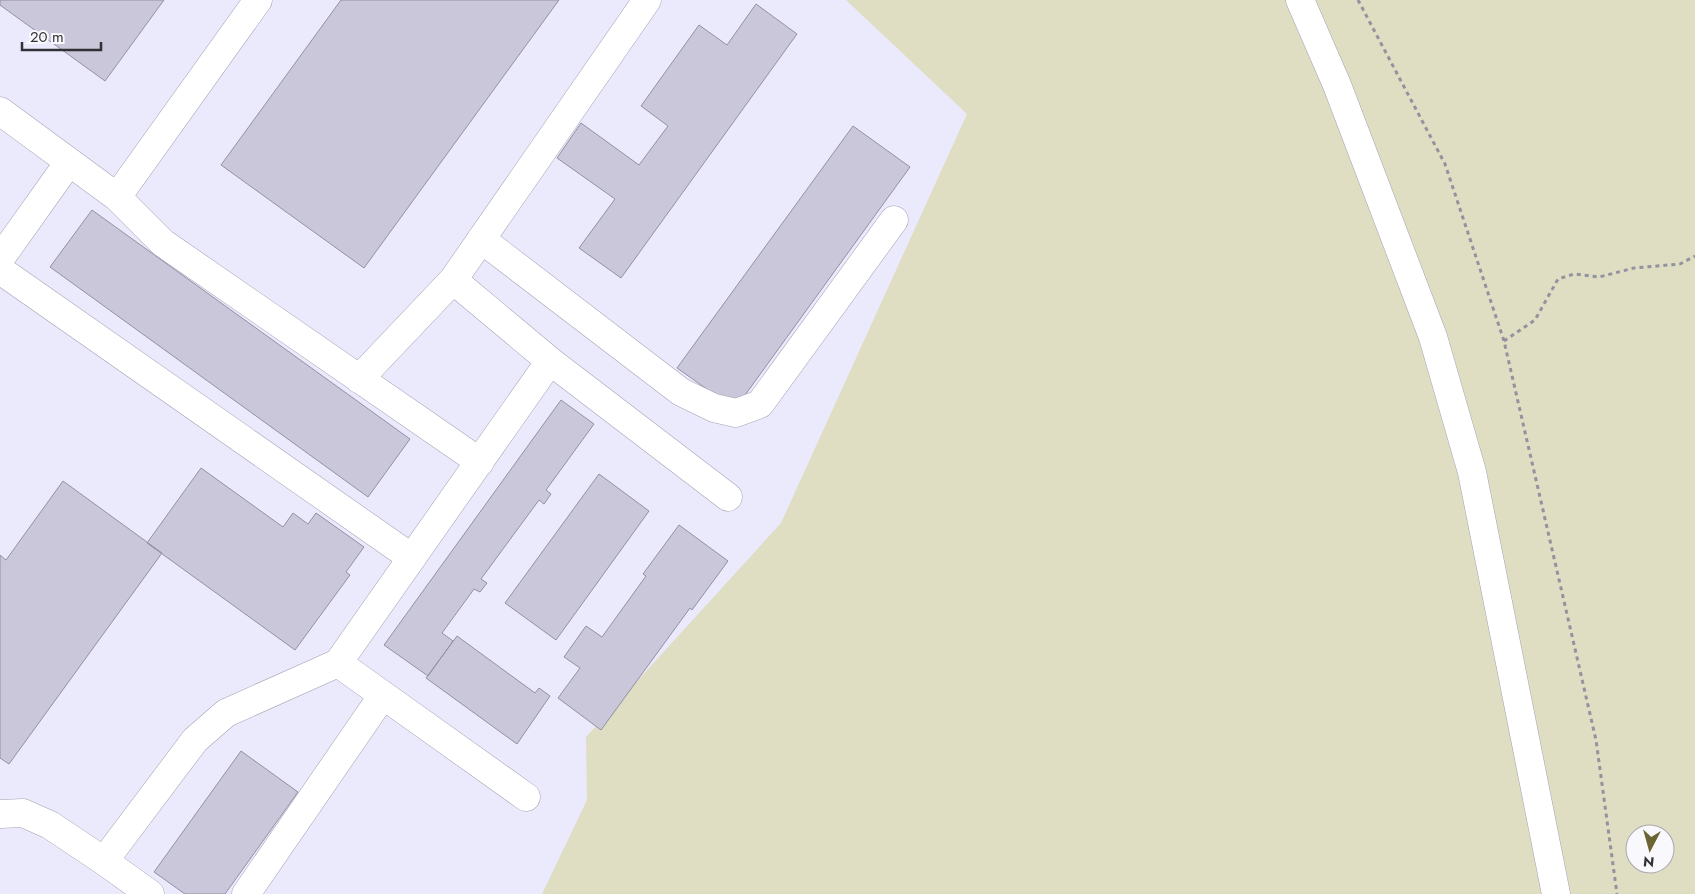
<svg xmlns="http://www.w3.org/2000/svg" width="1695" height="894" viewBox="0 0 1695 894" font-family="Jost,sans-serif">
<rect width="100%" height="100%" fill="#ebeafc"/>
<!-- green -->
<path fill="#dfddc2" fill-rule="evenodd" d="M846 0H1695V894H542L587 800 586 737 781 523 967 114ZM1635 834H1665V864H1635Z"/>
<!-- building -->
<path fill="#c9c7d9" stroke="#9291a2" d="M0 0H164L105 81 0 5Z
M341 0H559L364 268 221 165Z
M756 4 797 34 621 278 579 248 615 199 557 158 581 123 639 165 668 126 641 106 699 25 727 45Z
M853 126 910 167 735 409 677 368Z
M92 210 410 439 368 497 50 267Z
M561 400 594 424 546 490 551 494 544 504 539 500 481 579 487 583 480 592 474 589 442 633 453 641 428 676 384 645Z
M201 468 283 527 293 513 308 524 316 513 364 547 346 572 350 575 295 650 147 543Z
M599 474 649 511 556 640 505 603Z
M63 481 162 553 9 764 0 758V555L6 560Z
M679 525 728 561 692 610 690 608 601 730 558 698 580 668 564 657 586 626 602 637 646 576 643 574Z
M457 636 535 693 539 688 550 696 517 744 426 678Z
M241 751 298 792 225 894H185L154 872Z"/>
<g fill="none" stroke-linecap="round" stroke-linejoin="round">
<defs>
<path id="minor" d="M1300 0 1337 85 1433 337 1472 472 1556 894
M0 111 117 197 163 243 480 462
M117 197 258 0
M481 239 681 392 714 408 736 413 760 404 894 220
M0 259 69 162
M0 270 412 558
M453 280 550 361 728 497
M359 379 453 280 647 0
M338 663 526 797
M0 814 23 813 50 825 104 861 150 894
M104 861 195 740 226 713 338 663 550 361
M246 894 383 695"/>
</defs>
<!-- minor casing -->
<use href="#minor" stroke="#a4a2b4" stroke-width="29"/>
<!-- path -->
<path stroke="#93929f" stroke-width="3" stroke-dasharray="4 4" stroke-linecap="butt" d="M1358 0 1445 164 1504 341 1596 740 1617 894
M1504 341 1535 320 1558 279 1574 274 1599 277 1634 268 1680 264 1695 256"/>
<!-- minor -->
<use href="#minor" stroke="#fff" stroke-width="28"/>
</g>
<!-- north arrow -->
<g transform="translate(1650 849) rotate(186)"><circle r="24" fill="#f9f9fd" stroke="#a9a9ae"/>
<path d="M0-4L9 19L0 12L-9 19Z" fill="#6a6532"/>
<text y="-8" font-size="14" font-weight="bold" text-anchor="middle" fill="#313037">N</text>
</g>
<!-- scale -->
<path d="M22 42v8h79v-8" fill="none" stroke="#313037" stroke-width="2.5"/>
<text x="30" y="42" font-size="15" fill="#313037" stroke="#f9f9fd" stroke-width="4" paint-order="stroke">20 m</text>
</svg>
